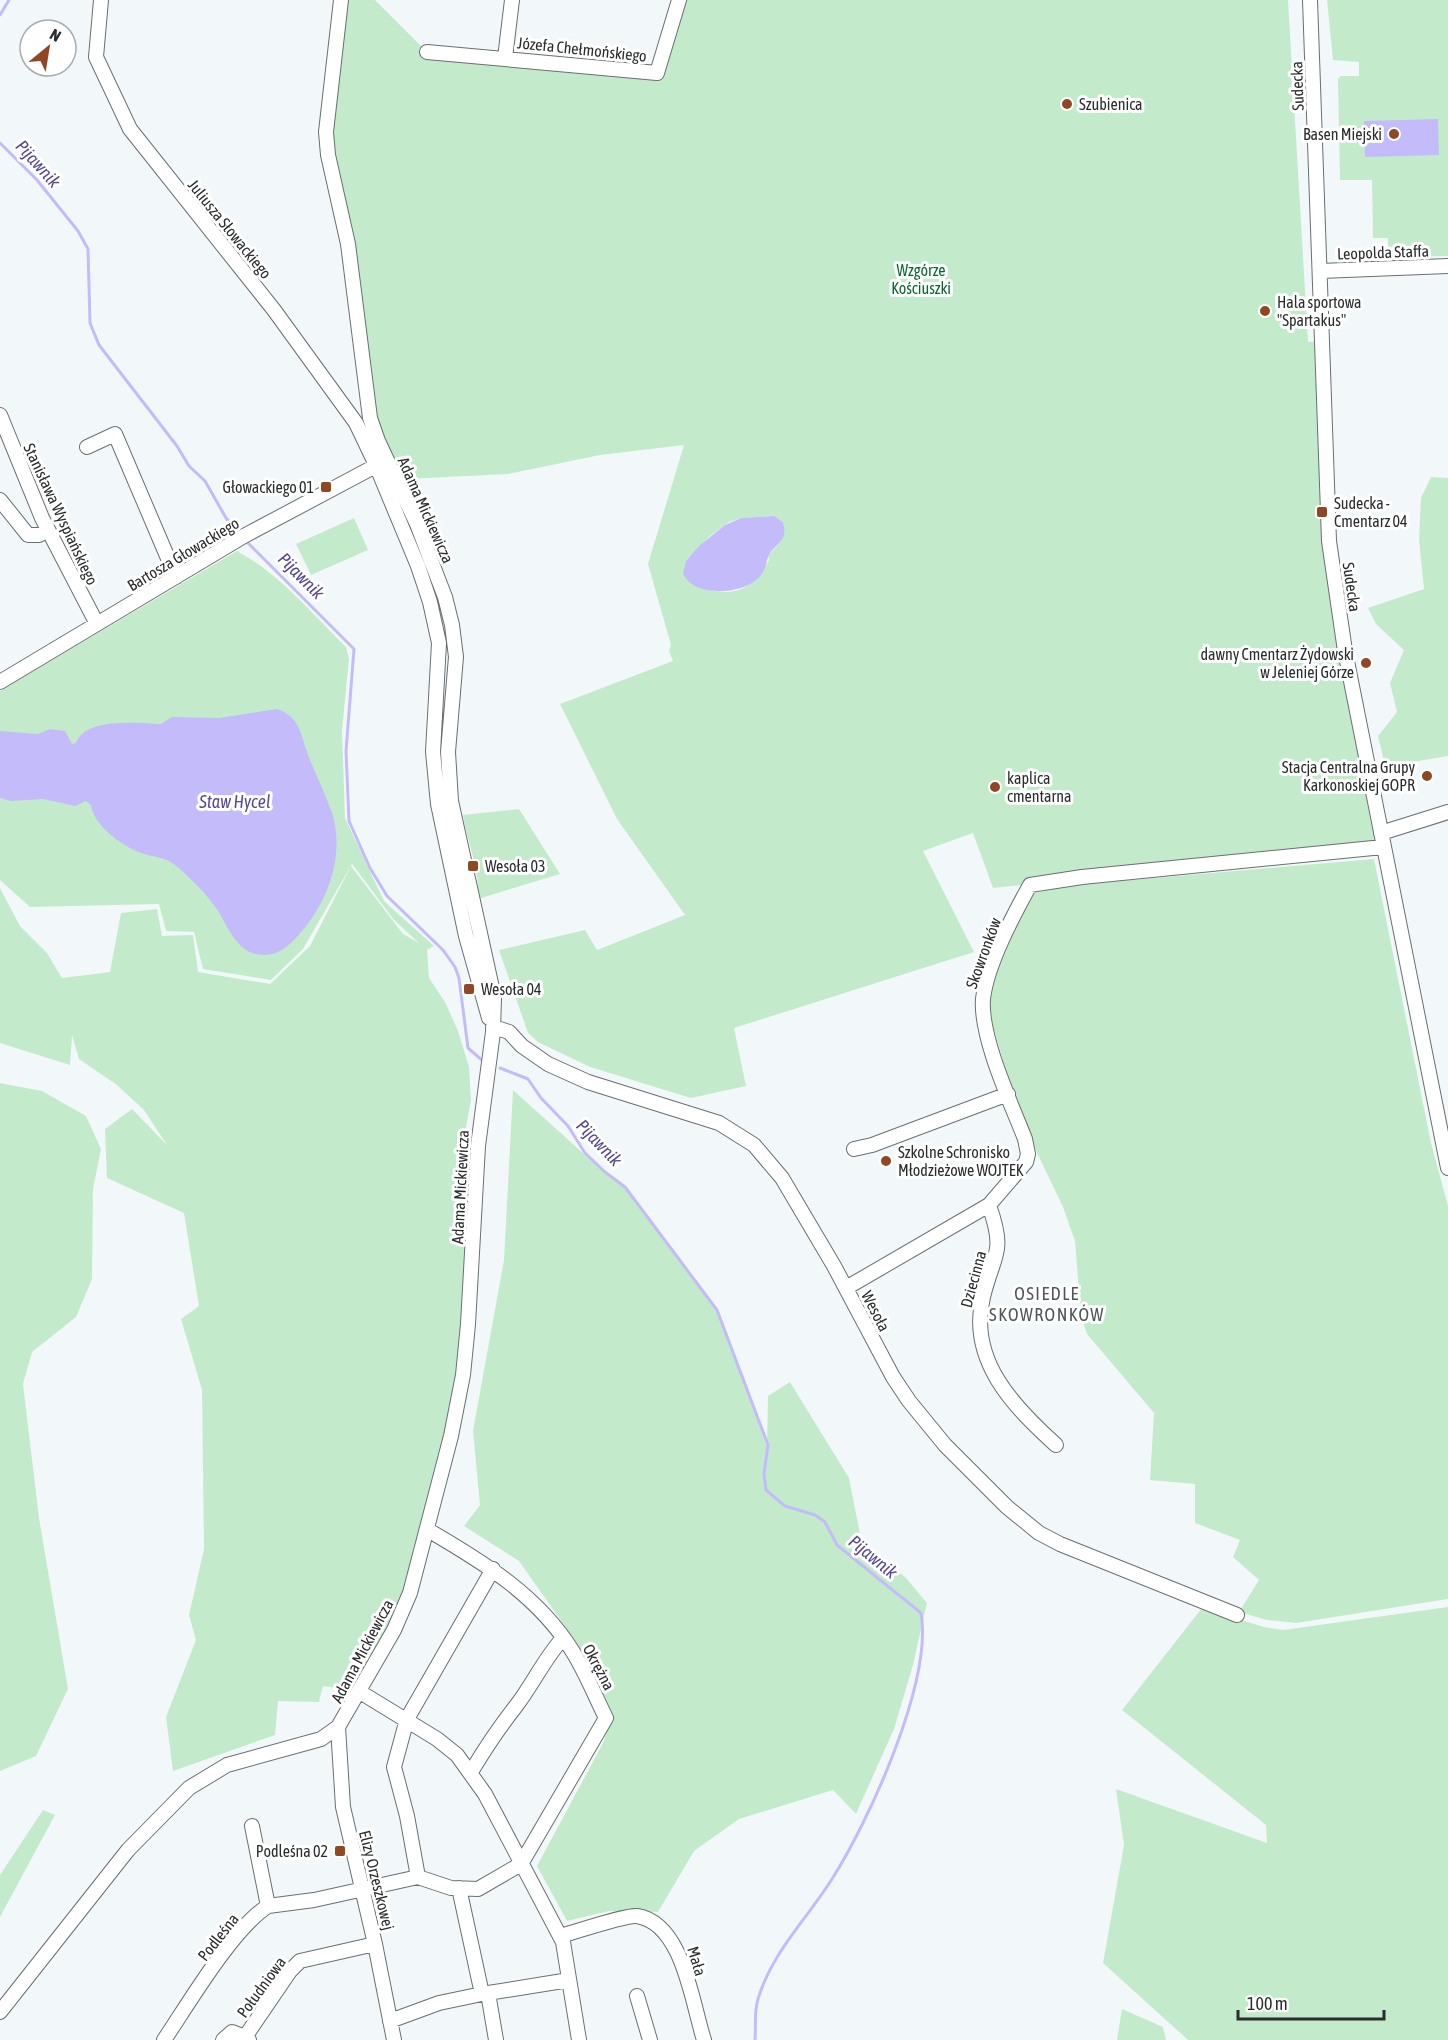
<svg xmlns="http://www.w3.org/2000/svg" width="1448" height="2040" font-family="'Asap Condensed',sans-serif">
	<rect width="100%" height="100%" fill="#f2f8fa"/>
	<path fill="#c3ebcb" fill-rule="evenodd" d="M 342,0 L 375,0 L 427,52 L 657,73 L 686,0 L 1288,0 L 1308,342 L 1322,341 L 1328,515 L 1383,847 L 993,888 L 973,833 L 923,851 L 974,952 L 734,1028 L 746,1086 L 691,1098 L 590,1067 L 538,1042 L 528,1033 L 499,950 L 585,930 L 597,950 L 685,915 L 617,819 L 560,704 L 673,661 L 669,651 L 671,645 L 648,564 L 684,445 L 600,455 L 508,474 L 405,479 L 393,473 L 377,423 L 328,155 ZM 774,516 L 783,522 C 787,539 778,544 768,556 L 769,560 C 758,580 742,596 716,591 C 709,590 704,587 697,586 L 686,561 L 710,536 L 729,522 L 741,518 Z
		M 1327,0 L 1448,0 L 1448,256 L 1388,257 L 1388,238 L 1373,238 L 1372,180 L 1340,180 L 1338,79 L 1341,76 L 1359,76 L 1359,62 L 1333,60 Z
		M 1431,477 L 1448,478 L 1448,756 L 1407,763 L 1384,761 L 1378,736 L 1397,712 L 1390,683 L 1404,650 L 1376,624 L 1368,608 L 1424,589 L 1419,540 L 1421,498 Z
		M 354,518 L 368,550 L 311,575 L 296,544 Z
		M 237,551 C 281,575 310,612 346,647 L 349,659 L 342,731 L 345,818 L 384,901 L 434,946 L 427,950 L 429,978 L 445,1002 L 458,1031 L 469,1067 L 471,1100 L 462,1149 L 473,1246 L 463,1375 L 410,1593 L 360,1692 L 323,1686 L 319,1702 L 278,1701 L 275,1735 L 173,1771 L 166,1717 L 196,1640 L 189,1615 L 204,1549 L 202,1390 L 181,1319 L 199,1306 L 184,1213 L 107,1178 L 105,1129 L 132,1109 L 167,1145 L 144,1110 L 117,1085 L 79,1059 L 72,1035 L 70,1065 L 0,1043 L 0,888 L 20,926 L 47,953 L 62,978 L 110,972 L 121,913 L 157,909 L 162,936 L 193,935 L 198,972 L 270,984 L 310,946 L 351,866 L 403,934 L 419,943 L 394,920 L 352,864 L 303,949 L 271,980 L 203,969 L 194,932 L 166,931 L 159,904 L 30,907 L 0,880 L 0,691 Z
		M 519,809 L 560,874 L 478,899 C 480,869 468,845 463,815 Z
		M 1374,859 L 1431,1143 L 1448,1206 L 1448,1599 L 1296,1623 L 1267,1620 L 1239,1612 L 1259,1580 L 1233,1557 L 1240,1540 L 1195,1523 L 1195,1484 L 1150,1480 L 1154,1413 L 1087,1334 L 1081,1316 L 1075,1241 L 1063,1207 L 1030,1138 L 1012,1091 L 993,1026 L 989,998 L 998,967 L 1025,905 L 1035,893 L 1075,885 Z
		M 0,1083 L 42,1091 L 86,1116 L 101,1149 L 93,1189 L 92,1279 L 76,1317 L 32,1352 L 23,1384 L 39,1518 L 68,1689 L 36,1756 L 0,1771 Z
		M 513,1090 L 604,1172 L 625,1187 L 717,1310 L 767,1447 L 768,1396 L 790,1382 L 849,1478 L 861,1539 L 906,1578 L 927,1603 L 913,1665 L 894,1729 L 856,1814 L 833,1790 L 739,1819 L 694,1851 L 658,1912 L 609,1911 L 567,1921 L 537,1866 L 603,1743 L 612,1714 L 576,1642 L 519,1561 L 464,1526 L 480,1505 L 473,1431 L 504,1260 Z
		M 1448,1607 L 1448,2040 L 1188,2040 L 1103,1963 L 1124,1845 L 1116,1789 L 1267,1843 L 1266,1825 L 1122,1710 L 1202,1608 L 1264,1627 L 1283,1630 Z
		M 43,1810 L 55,1815 L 0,1917 L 0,1875 Z
		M 1122,2009 L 1163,2027 L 1166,2040 L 1117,2040 Z"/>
	<path fill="#c4bbfb" d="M 1438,119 L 1439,155 L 1365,157 L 1364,121 Z
		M 774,516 L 783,522 C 788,540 779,541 770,553 C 765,560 769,569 756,580 C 739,595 692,597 683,573 L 686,561 L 699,546 L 725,525 L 741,518 Z
		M 277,709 C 300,716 301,736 308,755 C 316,775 325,793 332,813 C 346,857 326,907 296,938 C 284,951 270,959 252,953 C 231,944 226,920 213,904 C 202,889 189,877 175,865 C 165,857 153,857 141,853 C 122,846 93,825 91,805 L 86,801 L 75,806 L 43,799 L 11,801 L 0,798 L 0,731 L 38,734 L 50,729 L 65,731 L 72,744 L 76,743 C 85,717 138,723 161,724 L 172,717 L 219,718 Z"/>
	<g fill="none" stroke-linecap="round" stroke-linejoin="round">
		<path stroke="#c4bbfb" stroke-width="3" d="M 0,15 L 9,0
			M 0,143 L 37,180 L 78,231 L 88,249 L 90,323 L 99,345 L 177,446 L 189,466 L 205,481 L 226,518 L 240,535
			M 245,540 L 354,649 L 346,751 L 349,821 L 370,868 L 387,896 L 443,950 L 455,967 L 459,978 L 468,1048 L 483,1061
			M 500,1068 L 528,1079 L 541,1098 L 568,1126 L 585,1153 L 605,1172 L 625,1187 L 717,1310 L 768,1445 L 764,1474 L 766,1490 L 785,1506 L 815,1515 L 825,1522 L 837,1545 L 921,1613 C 933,1681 869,1821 832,1879 C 807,1919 772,1952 758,1999 C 754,2011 756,2027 755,2040"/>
		<g stroke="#6a6f71" stroke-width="16">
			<path id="minor" d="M 101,0 L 96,57 L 130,129 L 274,310 L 356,423 L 376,465 L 418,566 L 430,602 L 439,643 L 433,752 L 438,804 L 466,936 L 489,1018
				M 1310,0 L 1329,541 L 1345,651 L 1448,1168
				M 427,52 L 657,73 L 679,0
				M 505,58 L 512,0
				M 1320,271 L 1448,266
				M 0,415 L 42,518 L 97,624
				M 87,447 L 115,434 L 176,577
				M 0,500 L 28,535 L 39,535 L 48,530
				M 0,682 L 244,536 L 383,462
				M 1381,833 L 1448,812
				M 493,1032 L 500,1029 L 509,1032 L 522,1046 L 548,1064 L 588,1082 L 719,1123 L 754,1145 L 782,1178 L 834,1266 L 893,1377 L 909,1401 L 945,1445 L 1007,1507 L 1039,1533 L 1060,1544 L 1237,1615
				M 854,1149 L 872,1145 L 1008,1094
				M 989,1205 C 1006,1254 994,1252 983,1297 C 968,1360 1013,1406 1056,1445
				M 846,1288 L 989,1205 L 1026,1162 L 1028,1154 L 1025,1139 C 1011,1103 980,1037 983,999 C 987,964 1013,916 1030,885 L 1082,877 L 1383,847
				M 360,1692 L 437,1739 L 457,1755 L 485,1794 L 563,1942 L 579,2040
				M 338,1727 L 343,1807 L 375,1944 L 394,2040
				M 471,1772 C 486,1747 498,1729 516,1706 C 533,1684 544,1659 563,1638
				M 252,1826 L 268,1906
				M 418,1877 L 451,1888 L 478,1889 L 521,1864 L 606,1718 C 595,1696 586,1673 573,1652 C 539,1596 483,1562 428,1530
				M 459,1888 L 482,1994 L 569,1980
				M 560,1936 C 576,1932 624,1915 637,1916 C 683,1923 692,2003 704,2040
				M 488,1993 L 496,2040
				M 637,1996 L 650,2040
				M 0,2012 L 128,1850 L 189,1788 L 227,1765 L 321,1739 L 338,1727 L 394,1630 L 410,1593 L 451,1436 L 463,1375 L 468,1324 L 478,1146 L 493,1032 L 494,997 L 451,801 L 448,752 L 456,657 L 452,625 L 445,597 L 417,524 L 378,441 L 370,418 L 348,244 L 328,155 L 326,132 L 341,0
				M 390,2021 L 439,2003 L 482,1994
				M 164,2040 C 189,2003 233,1928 268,1906 L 314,1900 L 418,1877 L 407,1816 L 394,1767 L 407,1719 L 493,1569
				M 223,2040 L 232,2032 L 245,2037
				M 249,2040 L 245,2037 L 290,1971 L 300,1961 L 375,1944"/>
		</g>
		<use href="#minor" stroke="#fff" stroke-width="14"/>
	</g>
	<g fill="#8f4823" stroke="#fff" stroke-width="2">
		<circle cx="1067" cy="104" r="6"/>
		<circle cx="1394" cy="134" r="6"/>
		<circle cx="1265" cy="311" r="6"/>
		<rect x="320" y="481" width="12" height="12" rx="3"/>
		<rect x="1316" y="506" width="12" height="12" rx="3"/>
		<circle cx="1366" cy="663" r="6"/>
		<circle cx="1427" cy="776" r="6"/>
		<circle cx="995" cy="787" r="6"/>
		<rect x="467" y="860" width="12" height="12" rx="3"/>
		<rect x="463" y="983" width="12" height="12" rx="3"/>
		<circle cx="886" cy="1161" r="6"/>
		<rect x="334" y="1845" width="12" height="12" rx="3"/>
	</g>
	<g text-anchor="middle" stroke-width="6" stroke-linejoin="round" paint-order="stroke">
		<g font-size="16" fill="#2a2c2d" stroke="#fff">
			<text transform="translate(582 49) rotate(6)" y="6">Józefa Chełmońskiego</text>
			<text transform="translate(1297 86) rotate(-92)" y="6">Sudecka</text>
			<text transform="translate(230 229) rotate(51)" y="6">Juliusza Słowackiego</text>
			<text transform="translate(1383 252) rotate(-2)" y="6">Leopolda Staffa</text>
			<text transform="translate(426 510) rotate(66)" y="6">Adama Mickiewicza</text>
			<text transform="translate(61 514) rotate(65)" y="6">Stanisława Wyspiańskiego</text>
			<text transform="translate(183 554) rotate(-31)" y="6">Bartosza Głowackiego</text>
			<text transform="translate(1352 587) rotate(82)" y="6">Sudecka</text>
			<text transform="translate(983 953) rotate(-70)" y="6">Skowronków</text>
			<text transform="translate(460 1187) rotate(-87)" y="6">Adama Mickiewicza</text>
			<text transform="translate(973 1279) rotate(-75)" y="6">Dziecinna</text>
			<text transform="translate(876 1311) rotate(63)" y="6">Wesoła</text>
			<text transform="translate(362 1651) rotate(-62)" y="6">Adama Mickiewicza</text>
			<text transform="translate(599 1667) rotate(62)" y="6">Okrężna</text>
			<text transform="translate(377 1880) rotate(76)" y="6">Elizy Orzeszkowej</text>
			<text transform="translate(218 1937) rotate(-52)" y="6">Podleśna</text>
			<text transform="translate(697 1961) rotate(73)" y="6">Mała</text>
			<text transform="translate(261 1987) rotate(-54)" y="6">Południowa</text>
		</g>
		<g font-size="16" fill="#2a2c2d" stroke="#fff" text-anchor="start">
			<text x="1079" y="110">Szubienica</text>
			<text x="1382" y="140" text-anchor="end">Basen Miejski</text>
			<text x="1277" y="308">Hala sportowa<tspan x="1277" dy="18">"Spartakus"</tspan></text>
			<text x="314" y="493" text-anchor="end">Głowackiego 01</text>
			<text x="1334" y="509">Sudecka -<tspan x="1334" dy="18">Cmentarz 04</tspan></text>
			<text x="1354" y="660" text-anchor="end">dawny Cmentarz Żydowski<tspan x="1354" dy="18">w Jeleniej Górze</tspan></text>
			<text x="1415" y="773" text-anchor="end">Stacja Centralna Grupy<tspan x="1415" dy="18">Karkonoskiej GOPR</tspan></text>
			<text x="1007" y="784">kaplica<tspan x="1007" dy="18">cmentarna</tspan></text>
			<text x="485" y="872">Wesoła 03</text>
			<text x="481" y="995">Wesoła 04</text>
			<text x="898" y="1158">Szkolne Schronisko<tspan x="898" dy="18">Młodzieżowe WOJTEK</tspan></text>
			<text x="328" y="1857" text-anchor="end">Podleśna 02</text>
		</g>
		<g font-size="16" fill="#076931" stroke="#fff">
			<text x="921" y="276">Wzgórze<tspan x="921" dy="18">Kościuszki</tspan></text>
		</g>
		<g font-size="18" font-style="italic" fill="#584894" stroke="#fff">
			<text transform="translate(38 164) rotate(48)" y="6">Pijawnik</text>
			<text transform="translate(301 576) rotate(45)" y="6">Pijawnik</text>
			<text x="235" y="808">Staw Hycel</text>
			<text transform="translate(599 1143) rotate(46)" y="6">Pijawnik</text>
			<text transform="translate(873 1557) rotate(39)" y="6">Pijawnik</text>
		</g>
		<g font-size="18" letter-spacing="1.5" fill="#505557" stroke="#fff">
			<text x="1047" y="1300">OSIEDLE<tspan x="1047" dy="21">SKOWRONKÓW</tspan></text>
		</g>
	</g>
	<g transform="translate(48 48) rotate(30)"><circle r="28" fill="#ffffff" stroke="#aaabab" stroke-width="1.5"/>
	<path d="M0-4.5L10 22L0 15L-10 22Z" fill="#8f4823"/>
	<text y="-9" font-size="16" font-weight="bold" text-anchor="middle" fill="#2a2c2d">N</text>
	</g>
	<path d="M1238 2010v9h146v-9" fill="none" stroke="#2a2c2d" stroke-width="3"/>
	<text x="1247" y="2010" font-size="18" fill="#2a2c2d" stroke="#ffffff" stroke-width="4.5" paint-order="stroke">100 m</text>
</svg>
